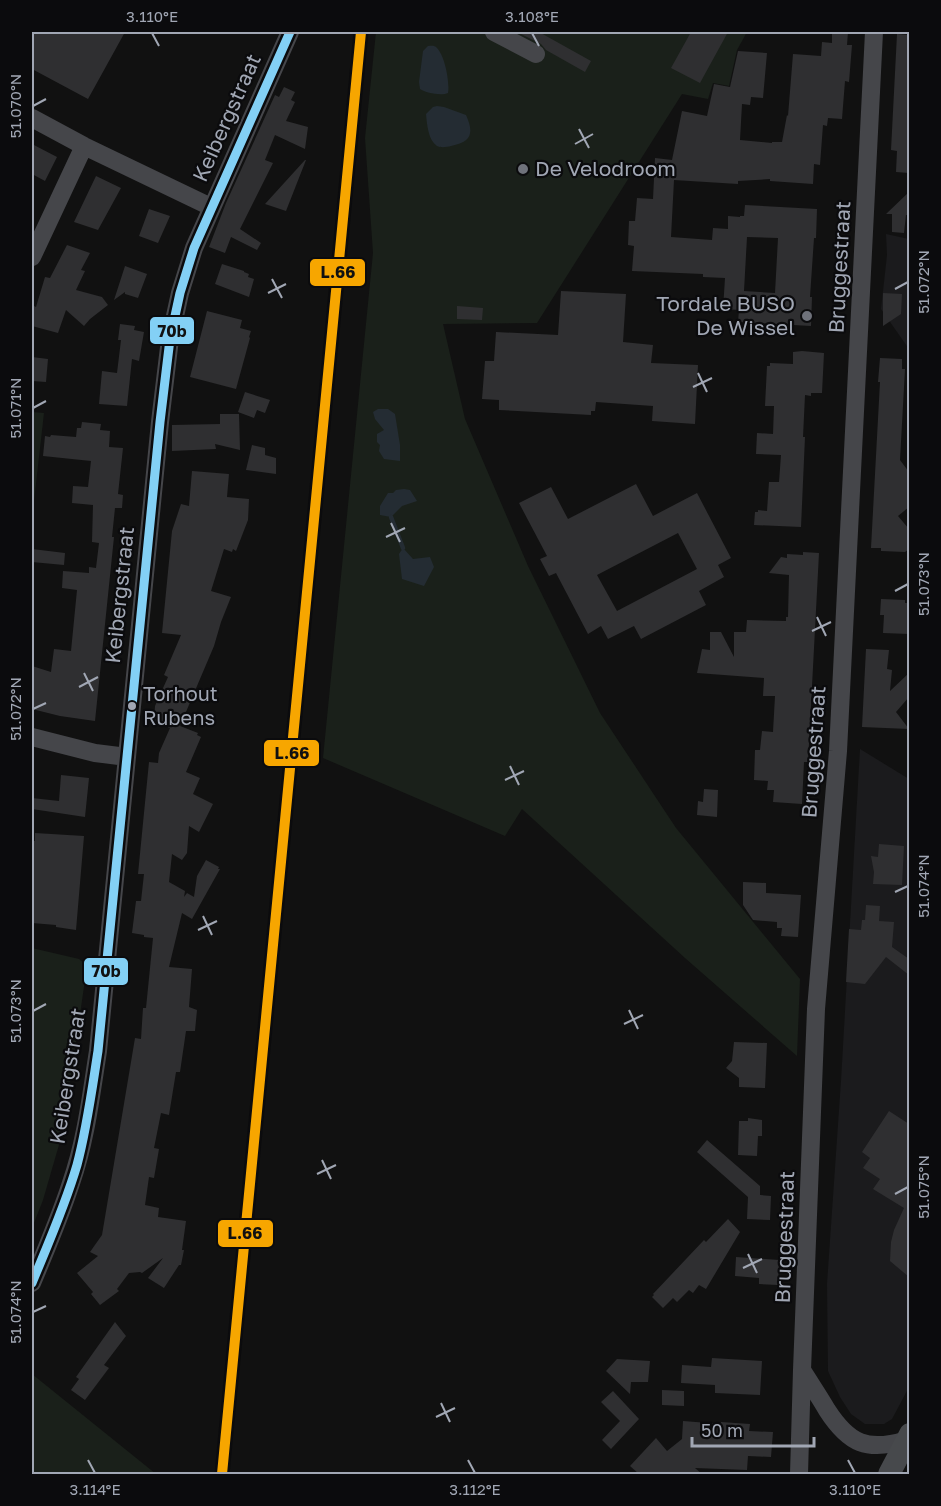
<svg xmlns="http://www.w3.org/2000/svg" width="941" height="1506" font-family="'Golos Text',sans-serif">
	<rect width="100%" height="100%" fill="#111"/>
	<path fill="#1b1b1d" d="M 886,234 L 909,239 L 909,349 L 881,309 L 887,255 Z
		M 860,749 L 909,779 L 909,1387 L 892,1419 L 884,1424 L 865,1424 L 851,1414 L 840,1397 L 828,1371 L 827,1284 L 841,1081 Z"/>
	<path fill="#1a201a" d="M 376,32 L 747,32 L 737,50 L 729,86 L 713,83 L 708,99 L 682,94 L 537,323 L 443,324 L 465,419 L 528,566 L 600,713 L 676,828 L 800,979 L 797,1056 L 685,958 L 522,809 L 505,836 L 323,758 L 373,253 L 365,138 Z
		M 32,412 L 44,413 L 34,501 L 32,500 Z
		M 32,948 L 79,959 L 86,965 L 86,973 L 63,1131 L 43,1200 L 32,1228 Z
		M 32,1374 L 156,1474 L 32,1474 Z"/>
	<path fill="#242c33" d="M 428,46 C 432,46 434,45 437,48 C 445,56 450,83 448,93 C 441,96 426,93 420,89 L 419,82 L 423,51 Z
		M 437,106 L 444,107 L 466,115 C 474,133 472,142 451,146 C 447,147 441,148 437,146 C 428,140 427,124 426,114 L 433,107 Z
		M 378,409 L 388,409 L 395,414 L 400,445 L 400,461 L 384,459 L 379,451 L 380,445 L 377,442 L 377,434 L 384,430 L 375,419 L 373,412 Z
		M 404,489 L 410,490 L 417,501 L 402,506 L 391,517 L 380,515 L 380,506 L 388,493 L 393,493 L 396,490 Z
		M 403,548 L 413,559 L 430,557 L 434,567 L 424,586 L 402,579 L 399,554 Z"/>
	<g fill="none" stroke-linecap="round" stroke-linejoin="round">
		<path stroke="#242c33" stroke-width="4.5" d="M 391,517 L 403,548"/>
	</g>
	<path fill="#2f2f31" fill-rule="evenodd" d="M 32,32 L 125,32 L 88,99 L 32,69 Z
		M 517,32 L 539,32 L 591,61 L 585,72 L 546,50 L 541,44 Z
		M 691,32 L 728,32 L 700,83 L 671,68 Z
		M 832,32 L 848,32 L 847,45 L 852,45 L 849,82 L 845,81 L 842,119 L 828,118 L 827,126 L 823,125 L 820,165 L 814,164 L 813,184 L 770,181 L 770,179 L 738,181 L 738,184 L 674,180 L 671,237 L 712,240 L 713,228 L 728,229 L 728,216 L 740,217 L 740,216 L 744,216 L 745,205 L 817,209 L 816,238 L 814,238 L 810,297 L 812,297 L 811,326 L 738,322 L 739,310 L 723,309 L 725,278 L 703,277 L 703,274 L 632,271 L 634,246 L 628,245 L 629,221 L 635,221 L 637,198 L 653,199 L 655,158 L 672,160 L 682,111 L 707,116 L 714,84 L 730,87 L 738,51 L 767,53 L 763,98 L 751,97 L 750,105 L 742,104 L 740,140 L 772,143 L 772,142 L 782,142 L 787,115 L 788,116 L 793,54 L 821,56 L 822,42 L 832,43 ZM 747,237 L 778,238 L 775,293 L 744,291 Z
		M 897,34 L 909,35 L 909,173 L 896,172 L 897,151 L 891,150 Z
		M 284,87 L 295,92 L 291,100 L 295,102 L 286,121 L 308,127 L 305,149 L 275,135 L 265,160 L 273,163 L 240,229 L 261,243 L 257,250 L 231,237 L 225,253 L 209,247 L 226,203 L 275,95 L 279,97 Z
		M 32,144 L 57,157 L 45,181 L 32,174 Z
		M 305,160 L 306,160 L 286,211 L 265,204 Z
		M 96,176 L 121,188 L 98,230 L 74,222 Z
		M 909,192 L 909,215 L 906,215 L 904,233 L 892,232 L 892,214 L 886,214 Z
		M 149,209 L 170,216 L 158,243 L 139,236 Z
		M 67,245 L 90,253 L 81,270 L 85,271 L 76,290 L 102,297 L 108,305 L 90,319 L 84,326 L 66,310 L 58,333 L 32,326 L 32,305 L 36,307 L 45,277 L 50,278 Z
		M 222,264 L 244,271 L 244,272 L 249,274 L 248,277 L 254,279 L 249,297 L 215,284 Z
		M 125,266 L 147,274 L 138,298 L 125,294 L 125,292 L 114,300 Z
		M 561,291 L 626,294 L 623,342 L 653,345 L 651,363 L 698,365 L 695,424 L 652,421 L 653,406 L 596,402 L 595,411 L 591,411 L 591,415 L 499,410 L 499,400 L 482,399 L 485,361 L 494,361 L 496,332 L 558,335 Z
		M 883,293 L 902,294 L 901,314 L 883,326 Z
		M 457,306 L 483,308 L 482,320 L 457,319 Z
		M 207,311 L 242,320 L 240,328 L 251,331 L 249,337 L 250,338 L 236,389 L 190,377 Z
		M 120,324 L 135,326 L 134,330 L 144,332 L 139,361 L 132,359 L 127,406 L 99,404 L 102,371 L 117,373 L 121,340 L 118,340 Z
		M 802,351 L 824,353 L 822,393 L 811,393 L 811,396 L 805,395 L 803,437 L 805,437 L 801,527 L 754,525 L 755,512 L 758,512 L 758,510 L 767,511 L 769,482 L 779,482 L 781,455 L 756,454 L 757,433 L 773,434 L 774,406 L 765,406 L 767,366 L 770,366 L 770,363 L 793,364 L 793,352 Z
		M 32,357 L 48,359 L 46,382 L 32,381 Z
		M 880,358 L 902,359 L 902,369 L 905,369 L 900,460 L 909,472 L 909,507 L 898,516 L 909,529 L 909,549 L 905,552 L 881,551 L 881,548 L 871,548 L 880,382 L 878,382 Z
		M 245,392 L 270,400 L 265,413 L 257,410 L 254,418 L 238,412 Z
		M 220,414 L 239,414 L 240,450 L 215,444 L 216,449 L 172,451 L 172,425 L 220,424 Z
		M 82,422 L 101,424 L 100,430 L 110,431 L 109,447 L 123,448 L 118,494 L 123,495 L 122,508 L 115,508 L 112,537 L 114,537 L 95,721 L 60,716 L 32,709 L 32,666 L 51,672 L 54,649 L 71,651 L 77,590 L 62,588 L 63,571 L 89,573 L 89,567 L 96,568 L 99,543 L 92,542 L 93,505 L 72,503 L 73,486 L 88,487 L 91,461 L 43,456 L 45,436 L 50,437 L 51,435 L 76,437 L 77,428 L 81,428 Z
		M 252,445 L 265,448 L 265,455 L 276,458 L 276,474 L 246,470 Z
		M 192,471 L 229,474 L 227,497 L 249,499 L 248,520 L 236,551 L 233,549 L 232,552 L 224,549 L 211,591 L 231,597 L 221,622 L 214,646 L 180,726 L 198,733 L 197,735 L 201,737 L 186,772 L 200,778 L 193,794 L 213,804 L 199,832 L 189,826 L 187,853 L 182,860 L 172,854 L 169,882 L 185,891 L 184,897 L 187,893 L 194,897 L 197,876 L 206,860 L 219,867 L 218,869 L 220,869 L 192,919 L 182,913 L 169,967 L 192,969 L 189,1007 L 197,1010 L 195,1031 L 186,1031 L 180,1072 L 176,1072 L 169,1115 L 161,1113 L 154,1148 L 159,1149 L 154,1178 L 149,1177 L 145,1205 L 159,1208 L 158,1217 L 186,1221 L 182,1250 L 184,1250 L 181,1265 L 179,1265 L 164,1288 L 148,1278 L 163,1258 L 142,1273 L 140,1272 L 129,1273 L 117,1289 L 119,1291 L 100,1305 L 91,1294 L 93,1292 L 77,1273 L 98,1256 L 90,1252 L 102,1235 L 135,1038 L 141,1039 L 143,1008 L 146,1008 L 153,938 L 144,937 L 144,935 L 132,933 L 136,901 L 141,901 L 144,874 L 138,874 L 149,762 L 158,763 L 159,753 L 170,728 L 154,721 L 155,706 L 168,677 L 164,675 L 181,635 L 162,633 L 172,531 L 181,504 L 189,506 Z
		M 636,484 L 653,516 L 697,493 L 731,558 L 718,565 L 724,577 L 699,591 L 706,605 L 641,639 L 634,626 L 608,639 L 601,626 L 588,634 L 556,573 L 549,576 L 540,559 L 547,556 L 519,503 L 551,487 L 568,519 ZM 678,533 L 697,569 L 617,611 L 597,575 Z
		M 32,549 L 65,553 L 64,565 L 32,562 Z
		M 803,552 L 819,553 L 808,762 L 804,762 L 802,804 L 773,802 L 774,790 L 767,790 L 768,781 L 754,780 L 755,750 L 760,750 L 762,731 L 773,732 L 775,696 L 763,696 L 764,678 L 697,673 L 702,649 L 710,650 L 710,632 L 721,632 L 734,657 L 734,632 L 746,632 L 747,620 L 786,621 L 786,617 L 788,617 L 789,575 L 769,573 L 781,557 L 787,558 L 787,554 L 803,555 Z
		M 881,599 L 905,600 L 905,603 L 909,603 L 909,634 L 883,633 L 884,615 L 880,615 Z
		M 866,649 L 889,650 L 887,669 L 892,670 L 890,691 L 909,673 L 909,697 L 896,712 L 909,729 L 862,727 Z
		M 61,775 L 89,778 L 85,817 L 32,809 L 32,798 L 59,801 Z
		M 704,789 L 718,790 L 717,817 L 697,815 L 698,801 L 703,802 Z
		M 35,833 L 84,836 L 76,930 L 56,927 L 56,925 L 32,923 L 32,841 L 35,841 Z
		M 879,844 L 904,846 L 902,885 L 873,884 L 874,872 L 871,856 L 878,857 Z
		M 743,882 L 766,883 L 766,893 L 801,895 L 798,937 L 781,936 L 782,928 L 777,928 L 777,922 L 753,920 L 743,905 Z
		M 866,905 L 880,906 L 879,921 L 894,922 L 892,947 L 909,959 L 909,975 L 886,957 L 865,984 L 846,982 L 849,929 L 861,930 L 862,920 L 865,920 Z
		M 734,1042 L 767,1043 L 765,1088 L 739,1087 L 739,1078 L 726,1068 L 732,1061 Z
		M 889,1111 L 909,1124 L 909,1277 L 890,1261 L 891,1242 L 894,1230 L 904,1208 L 873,1189 L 880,1179 L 863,1168 L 870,1158 L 862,1152 Z
		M 748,1118 L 762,1120 L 762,1136 L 758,1136 L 757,1156 L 738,1155 L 739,1121 L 748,1121 Z
		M 707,1140 L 760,1186 L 760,1195 L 771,1196 L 770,1220 L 747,1219 L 748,1197 L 697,1152 Z
		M 728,1219 L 740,1232 L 706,1289 L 699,1285 L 693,1293 L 689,1290 L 677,1302 L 673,1298 L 663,1308 L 652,1297 L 654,1295 L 653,1294 L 704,1240 L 706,1242 Z
		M 736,1257 L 779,1260 L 778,1285 L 759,1284 L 759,1278 L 735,1276 Z
		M 115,1322 L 126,1336 L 104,1365 L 109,1368 L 85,1400 L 71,1390 L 79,1379 L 76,1377 Z
		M 712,1358 L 762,1361 L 760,1395 L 715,1393 L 715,1385 L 681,1383 L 682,1365 L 711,1367 Z
		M 617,1359 L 650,1361 L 648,1382 L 631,1382 L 630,1394 L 606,1371 Z
		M 662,1390 L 684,1391 L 684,1406 L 662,1405 Z
		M 613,1391 L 639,1419 L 611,1449 L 602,1440 L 620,1421 L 601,1402 Z
		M 683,1421 L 721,1424 L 721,1422 L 750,1424 L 749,1431 L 773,1432 L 771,1457 L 748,1456 L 747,1470 L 695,1468 L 702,1474 L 639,1474 L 630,1466 L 656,1438 L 667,1451 L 682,1439 Z"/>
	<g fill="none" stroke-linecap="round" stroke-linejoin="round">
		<path stroke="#45464a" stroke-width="18" d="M 494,32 L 536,54
			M 32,118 L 84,146 L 211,207
			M 32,257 L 84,146
			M 32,737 L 95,753 L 127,757
			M 32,1283 C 46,1250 60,1217 71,1183 C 86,1140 91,1095 98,1051 L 160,422 L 170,339 L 180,293 L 194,248 L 290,32
			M 802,1370 C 810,1383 819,1396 827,1410 C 849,1444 867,1452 907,1440
			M 799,1474 L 802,1370 L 816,1009 L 838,751 L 874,32"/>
		<path stroke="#47494c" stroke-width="22" d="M 889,1474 L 910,1434"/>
		<g stroke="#0b0b0d" stroke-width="14">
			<path id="bus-1" d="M 32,1283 C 48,1244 65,1206 77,1165 C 87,1128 92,1089 98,1051 L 160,422 L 170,339 L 180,293 L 194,248 L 290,32"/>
		</g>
		<use href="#bus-1" stroke="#83d0f5" stroke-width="9"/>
		<g stroke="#0b0b0d" stroke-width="15">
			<path id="rail-1" d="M 222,1474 L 361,32"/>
		</g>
		<use href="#rail-1" stroke="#f7a600" stroke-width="10"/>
	</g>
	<path fill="none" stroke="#a1a7b4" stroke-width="2" d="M 152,33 L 159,46M 532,33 L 539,46M 33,106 L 46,99M 579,129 L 589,148M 575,144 L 593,134M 272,279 L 282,298M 895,289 L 908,282M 268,293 L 286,284M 698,373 L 707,392M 693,387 L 712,378M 33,408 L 46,401M 391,523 L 400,542M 386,537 L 405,528M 895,591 L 908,584M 817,617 L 826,636M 812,631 L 831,622M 84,673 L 93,691M 79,687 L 98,677M 33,709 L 46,703M 510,766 L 519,785M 505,780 L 524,771M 895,892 L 908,886M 203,916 L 212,935M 198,930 L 217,921M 629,1010 L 638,1029M 33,1011 L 46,1004M 624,1024 L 643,1015M 322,1160 L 331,1179M 317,1174 L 336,1165M 895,1194 L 908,1187M 748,1254 L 757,1273M 743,1268 L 762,1259M 33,1312 L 46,1306M 441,1403 L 450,1422M 436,1417 L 455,1408M 88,1460 L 95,1473M 468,1460 L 475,1473M 848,1460 L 855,1473"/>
	<g fill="#6f727b" stroke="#0b0b0d" stroke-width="2">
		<circle cx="523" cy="169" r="6"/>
		<circle cx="807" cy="316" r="6"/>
	</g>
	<circle fill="#a1a7b4" stroke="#0b0b0d" stroke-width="2" cx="132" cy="706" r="5"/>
	<g text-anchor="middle" stroke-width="4.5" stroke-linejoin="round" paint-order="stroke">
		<g font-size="20" fill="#a1a7b4" stroke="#0b0b0d" text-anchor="start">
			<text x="143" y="701">Torhout<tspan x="143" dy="24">Rubens</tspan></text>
		</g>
		<g font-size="21" fill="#a1a7b4" stroke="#0b0b0d">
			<text transform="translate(227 118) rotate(-66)" y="7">Keibergstraat</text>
			<text transform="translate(840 267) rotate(-87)" y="7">Bruggestraat</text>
			<text transform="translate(120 595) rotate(-84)" y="7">Keibergstraat</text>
			<text transform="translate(814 752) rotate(-86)" y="7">Bruggestraat</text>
			<text transform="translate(68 1076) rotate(-81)" y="7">Keibergstraat</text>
			<text transform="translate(785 1237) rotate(-88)" y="7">Bruggestraat</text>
		</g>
		<g font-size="21" fill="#a1a7b4" stroke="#0b0b0d" text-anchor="start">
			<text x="535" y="176">De Velodroom</text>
			<text x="795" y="311" text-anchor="end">Tordale BUSO<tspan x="795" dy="24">De Wissel</tspan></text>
		</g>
	</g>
	<g stroke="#0b0b0d" stroke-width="2">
		<rect x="309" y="258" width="57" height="29" rx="6" fill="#f7a600"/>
		<rect x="149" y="316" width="46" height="29" rx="6" fill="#83d0f5"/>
		<rect x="263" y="739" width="57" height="28" rx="6" fill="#f7a600"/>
		<rect x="83" y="957" width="46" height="29" rx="6" fill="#83d0f5"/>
		<rect x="217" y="1219" width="57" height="29" rx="6" fill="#f7a600"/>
	</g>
	<g font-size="16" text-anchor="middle" font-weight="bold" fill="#111">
		<text x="338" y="278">L.66</text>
		<text x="172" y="337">70b</text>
		<text x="292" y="759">L.66</text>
		<text x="106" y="977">70b</text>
		<text x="245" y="1239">L.66</text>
	</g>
	<rect width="941" height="1506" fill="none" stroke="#0b0b0d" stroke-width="66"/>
	<path d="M692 1437v9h122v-9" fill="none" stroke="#a1a7b4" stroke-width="3"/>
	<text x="701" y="1437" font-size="18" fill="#a1a7b4" stroke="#0b0b0d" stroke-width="4.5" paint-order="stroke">50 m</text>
	<rect x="33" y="33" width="875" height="1440" fill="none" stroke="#a1a7b4" stroke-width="2"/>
	<g font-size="15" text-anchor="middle" fill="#a1a7b4">
		<text x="152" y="22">3.110°E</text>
		<text x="532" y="22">3.108°E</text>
		<text transform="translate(16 106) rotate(-90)" y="5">51.070°N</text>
		<text transform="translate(924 282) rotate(-90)" y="5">51.072°N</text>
		<text transform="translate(16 408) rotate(-90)" y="5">51.071°N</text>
		<text transform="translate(924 584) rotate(-90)" y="5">51.073°N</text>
		<text transform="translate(16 709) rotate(-90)" y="5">51.072°N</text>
		<text transform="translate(924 886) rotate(-90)" y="5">51.074°N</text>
		<text transform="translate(16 1011) rotate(-90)" y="5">51.073°N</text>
		<text transform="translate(924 1187) rotate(-90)" y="5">51.075°N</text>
		<text transform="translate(16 1312) rotate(-90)" y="5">51.074°N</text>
		<text x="95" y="1495">3.114°E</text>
		<text x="475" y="1495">3.112°E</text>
		<text x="855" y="1495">3.110°E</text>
	</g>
</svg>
